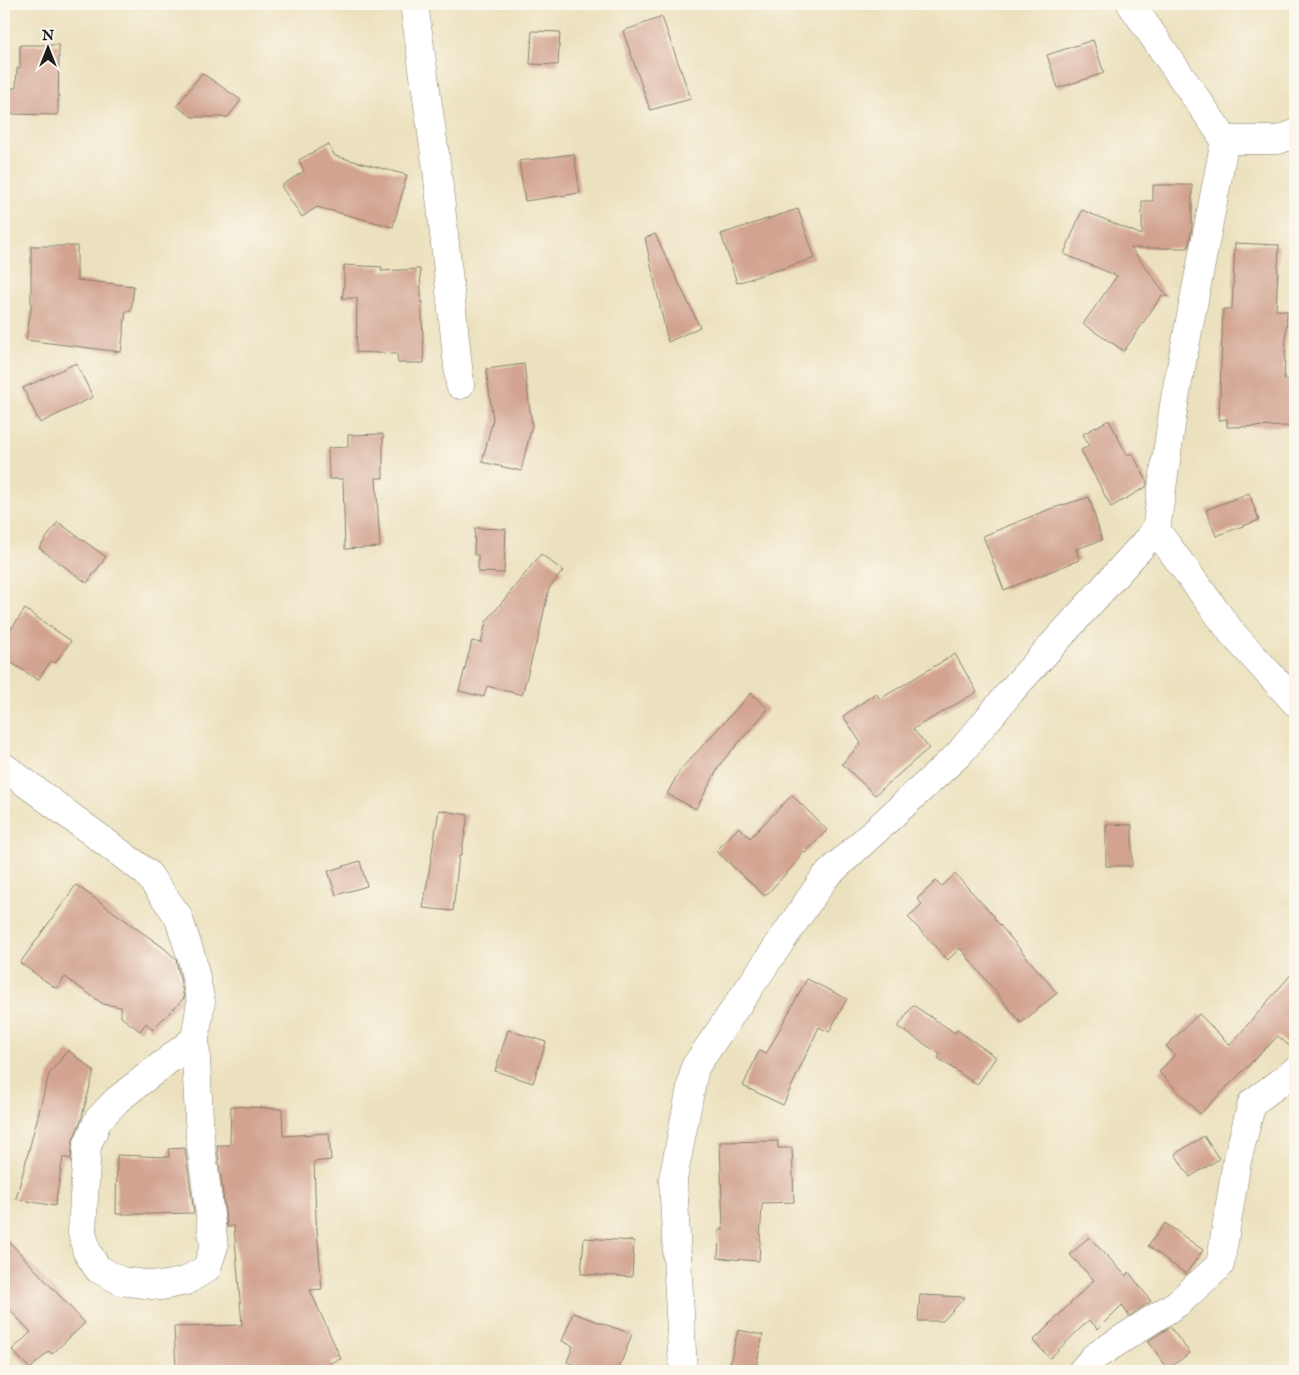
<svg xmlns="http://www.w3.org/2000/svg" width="1299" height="1375" font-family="'IM FELL English',serif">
	<rect width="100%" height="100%" fill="#fbf7ec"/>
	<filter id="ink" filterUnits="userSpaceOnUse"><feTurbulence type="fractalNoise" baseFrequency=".02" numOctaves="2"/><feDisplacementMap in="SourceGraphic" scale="10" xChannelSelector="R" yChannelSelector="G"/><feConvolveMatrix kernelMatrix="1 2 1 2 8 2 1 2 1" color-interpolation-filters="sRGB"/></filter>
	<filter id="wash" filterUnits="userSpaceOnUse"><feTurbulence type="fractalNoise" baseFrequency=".0096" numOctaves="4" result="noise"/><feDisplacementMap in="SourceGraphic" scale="20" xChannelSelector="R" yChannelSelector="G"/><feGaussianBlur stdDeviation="1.12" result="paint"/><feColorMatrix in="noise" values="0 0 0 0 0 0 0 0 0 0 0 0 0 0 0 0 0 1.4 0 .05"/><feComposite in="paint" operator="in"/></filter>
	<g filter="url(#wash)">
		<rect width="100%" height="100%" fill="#ece1be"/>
		<g id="blocks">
			<path fill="#d2a390" d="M 662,17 L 691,99 L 650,110 L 623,31 Z
				M 532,31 L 560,32 L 558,65 L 530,64 Z
				M 1093,40 L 1104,73 L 1058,88 L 1047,55 Z
				M 20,45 L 59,45 L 58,115 L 10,114 L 10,88 L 16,88 L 17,68 L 20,68 Z
				M 202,73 L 241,100 L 228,117 L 192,117 L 177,106 Z
				M 328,144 L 335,156 L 407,175 L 393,227 L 317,207 L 302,217 L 281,186 L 304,171 L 299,160 Z
				M 574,154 L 580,193 L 525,201 L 519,161 Z
				M 1153,185 L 1192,185 L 1192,227 L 1188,248 L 1131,248 L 1168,297 L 1162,295 L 1124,351 L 1083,324 L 1117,276 L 1064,254 L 1082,210 L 1142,235 L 1142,201 L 1153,201 Z
				M 798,209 L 815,258 L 737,283 L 721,234 Z
				M 655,234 L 700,327 L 668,342 L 645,238 Z
				M 1235,243 L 1279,245 L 1276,310 L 1287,311 L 1284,380 L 1295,380 L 1295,426 L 1227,427 L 1227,419 L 1219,420 L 1223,309 L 1232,309 Z
				M 31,246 L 77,246 L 77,280 L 134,286 L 131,311 L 126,311 L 121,352 L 26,340 L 31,309 Z
				M 344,265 L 382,267 L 381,271 L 420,269 L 424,363 L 398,363 L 397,354 L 356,352 L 357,298 L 342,298 L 344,285 Z
				M 76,363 L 93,397 L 40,423 L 23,388 Z
				M 524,364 L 532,425 L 521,471 L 482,462 L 493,419 L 486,369 Z
				M 1109,420 L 1127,455 L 1132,453 L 1147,481 L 1146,487 L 1111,507 L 1081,450 L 1089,446 L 1083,434 Z
				M 383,434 L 383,478 L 376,478 L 380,547 L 345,549 L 343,479 L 329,479 L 328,448 L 348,447 L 348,435 Z
				M 1249,493 L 1259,520 L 1216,536 L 1206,510 Z
				M 1089,497 L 1102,540 L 1076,549 L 1079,560 L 1004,590 L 983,536 L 1050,509 Z
				M 58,522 L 106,557 L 87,583 L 39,548 Z
				M 475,528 L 506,529 L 504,573 L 478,572 L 478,555 L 474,555 Z
				M 541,554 L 563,571 L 549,588 L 537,644 L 536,643 L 522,695 L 487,686 L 484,697 L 459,691 L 472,641 L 481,643 L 486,622 Z
				M 25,609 L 71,641 L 55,663 L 51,661 L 38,680 L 4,658 L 4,639 Z
				M 955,654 L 977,692 L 913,729 L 929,748 L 875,795 L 842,764 L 861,743 L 843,716 L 876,693 L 880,699 Z
				M 751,693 L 768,709 L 721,763 L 696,809 L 667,794 L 680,770 Z
				M 792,795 L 827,830 L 805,853 L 802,851 L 797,862 L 765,896 L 716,851 L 739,827 L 750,838 Z
				M 439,810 L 468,815 L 461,856 L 459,856 L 453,911 L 423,908 Z
				M 1106,824 L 1132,825 L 1132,866 L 1106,866 Z
				M 360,861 L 367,886 L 336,895 L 328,871 Z
				M 955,874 L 995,917 L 994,918 L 1057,993 L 1021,1023 L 960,948 L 948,960 L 908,917 L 922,904 L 917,899 L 936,881 L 941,887 Z
				M 76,885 L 164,948 L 176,959 L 184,998 L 152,1030 L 146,1023 L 140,1031 L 121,1017 L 121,1007 L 103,1004 L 65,977 L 57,989 L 20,963 Z
				M 1295,970 L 1295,1051 L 1278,1036 L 1200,1114 L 1159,1072 L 1175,1055 L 1166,1046 L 1199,1014 L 1230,1045 Z
				M 807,979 L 847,999 L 829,1032 L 819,1027 L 783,1105 L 743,1086 L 759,1051 L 766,1054 Z
				M 913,1005 L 955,1033 L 957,1030 L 996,1057 L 977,1085 L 938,1058 L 940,1054 L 898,1027 Z
				M 508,1030 L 546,1042 L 533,1083 L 495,1071 Z
				M 68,1050 L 94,1071 L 81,1120 L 73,1140 L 71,1159 L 63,1157 L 55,1206 L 16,1199 L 49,1074 Z
				M 231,1106 L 282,1109 L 283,1136 L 329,1133 L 331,1160 L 314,1162 L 316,1218 L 322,1289 L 310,1290 L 341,1359 L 330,1363 L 334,1371 L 176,1371 L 174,1327 L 242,1325 L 234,1226 L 227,1227 L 217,1145 L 230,1145 Z
				M 1204,1136 L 1219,1159 L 1190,1177 L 1175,1154 Z
				M 778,1141 L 778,1148 L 792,1148 L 794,1202 L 762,1203 L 759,1261 L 718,1258 L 719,1230 L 723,1230 L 720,1142 Z
				M 185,1148 L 194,1213 L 153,1214 L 116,1214 L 117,1155 L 169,1157 L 168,1149 Z
				M 1165,1223 L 1203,1250 L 1186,1274 L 1148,1246 Z
				M 4,1236 L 85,1323 L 52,1354 L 49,1351 L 30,1369 L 12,1350 L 31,1332 L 4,1304 Z
				M 1089,1237 L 1126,1276 L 1129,1272 L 1151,1301 L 1129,1316 L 1122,1305 L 1098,1329 L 1089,1320 L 1050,1358 L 1033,1341 L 1094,1280 L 1070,1255 Z
				M 584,1238 L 634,1241 L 632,1277 L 581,1274 Z
				M 920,1295 L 965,1297 L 943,1321 L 918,1321 Z
				M 573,1313 L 632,1334 L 618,1371 L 593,1371 L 567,1362 L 573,1346 L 562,1341 Z
				M 1170,1327 L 1190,1353 L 1168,1369 L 1148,1341 Z
				M 738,1330 L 763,1335 L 755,1371 L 728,1371 Z"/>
		</g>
	</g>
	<g filter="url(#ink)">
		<use href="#blocks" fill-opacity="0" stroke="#847e6d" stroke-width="1"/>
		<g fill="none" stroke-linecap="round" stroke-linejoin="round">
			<g stroke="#847e6d" stroke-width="29">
				<path id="minor" d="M 414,4 L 437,169 L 460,385
					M 1131,4 L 1225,140 L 1175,398 L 1156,530 L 1232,633 L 1295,702
					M 1225,140 L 1278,140 L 1295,134
					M 4,767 L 147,873 L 178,916 L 192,959 L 201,1002 L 195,1039 L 200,1138 L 214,1246 L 207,1268 L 186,1281 L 161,1286 L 121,1281 L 98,1269 L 87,1252 L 82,1232 L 87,1146 L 98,1120 L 117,1100 L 195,1039
					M 683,1371 L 673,1179 L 695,1067 L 825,877 L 959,754 L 1011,691 L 1156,530
					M 1082,1371 L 1094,1357 L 1178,1303 L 1220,1265 L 1237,1161 L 1252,1103 L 1295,1071"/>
			</g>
			<use href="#minor" stroke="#fff" stroke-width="28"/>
		</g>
	</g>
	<rect width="1299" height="1375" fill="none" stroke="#fbf7ec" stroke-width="20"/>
	<g transform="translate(48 48)" stroke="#fbf7ec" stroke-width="4" paint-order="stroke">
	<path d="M0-4L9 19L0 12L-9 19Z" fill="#1c1c1c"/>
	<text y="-8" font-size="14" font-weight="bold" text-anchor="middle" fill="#1c1c1c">N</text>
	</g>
</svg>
